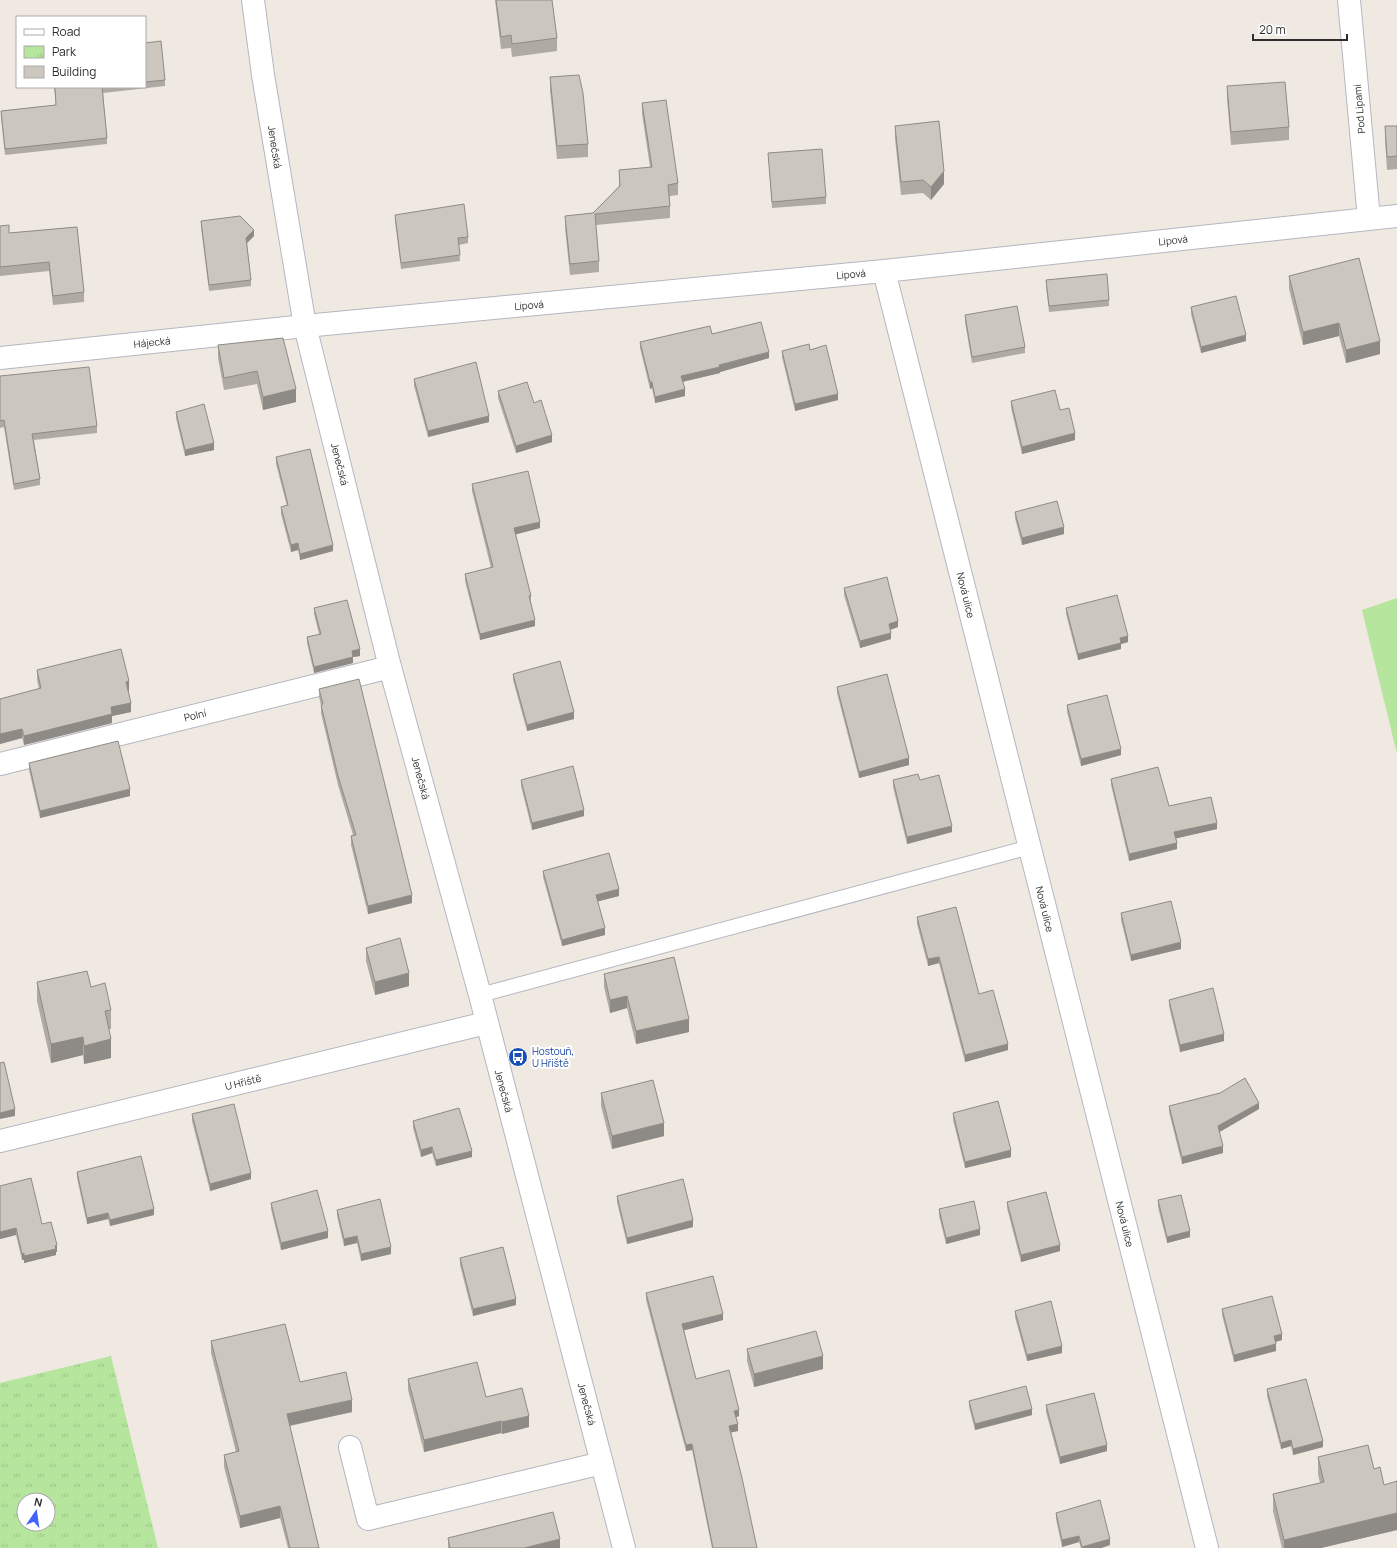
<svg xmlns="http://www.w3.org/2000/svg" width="1397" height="1548" font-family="Manrope,sans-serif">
	<defs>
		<pattern id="park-tufts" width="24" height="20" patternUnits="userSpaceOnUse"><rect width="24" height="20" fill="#b6e59e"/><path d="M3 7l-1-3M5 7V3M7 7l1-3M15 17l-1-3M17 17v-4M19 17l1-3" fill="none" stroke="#9dc588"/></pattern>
	</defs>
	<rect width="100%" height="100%" fill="#efe9e1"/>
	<path fill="#b6e59e" d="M 1397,598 L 1397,754 L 1362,610 Z"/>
	<path fill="url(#park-tufts)" fill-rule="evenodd" d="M 111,1356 L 158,1548 L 0,1548 L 0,1383 ZM 24,1500 L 48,1500 L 48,1524 L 24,1524 Z"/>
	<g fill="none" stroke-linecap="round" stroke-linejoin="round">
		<g stroke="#b4b7c1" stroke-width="16">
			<path id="service" d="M 480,995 L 1030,847"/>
		</g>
		<g stroke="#b4b7c1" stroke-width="24">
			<path id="minor" d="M 1349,0 L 1369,219
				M 884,271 L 1207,1548
				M 0,358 L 305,326 L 884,271 L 1397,216
				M 0,764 L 390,667
				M 0,1141 L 486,1023
				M 350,1447 L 368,1519 L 602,1463"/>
		</g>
		<g stroke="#b4b7c1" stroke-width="24">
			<path id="tertiary" d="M 253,0 L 263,75 L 305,326 L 390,667 L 480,995 L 624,1548"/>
		</g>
		<use href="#service" stroke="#fff" stroke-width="14"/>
		<use href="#minor" stroke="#fff" stroke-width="22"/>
		<use href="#tertiary" stroke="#fff" stroke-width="22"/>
	</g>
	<path fill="#afaba4" d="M 495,0 L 552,0 L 557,38 L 557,51 L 512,57 L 511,48 L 501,49 Z
		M 145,43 L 165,80 L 165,86 L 103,93 L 107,138 L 107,144 L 5,155 L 1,117 L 1,111 L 56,105 L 54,87 L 145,87 Z
		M 550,77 L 588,144 L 588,157 L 557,159 L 550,90 Z
		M 1227,86 L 1289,127 L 1289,140 L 1231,145 L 1227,99 Z
		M 642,103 L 678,183 L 678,195 L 670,196 L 670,218 L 596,225 L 599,261 L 599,272 L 570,275 L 565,228 L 565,216 L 593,213 L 619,186 L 619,170 L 650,167 L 642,114 Z
		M 895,126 L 944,184 L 931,200 L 923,193 L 901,195 L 895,139 Z
		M 1385,126 L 1397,126 L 1397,169 L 1387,170 L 1385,139 Z
		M 768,153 L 826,197 L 826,204 L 772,208 Z
		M 395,215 L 468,237 L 468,243 L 459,245 L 460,261 L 401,269 L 395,221 Z
		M 201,221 L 254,236 L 247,243 L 251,280 L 251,286 L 209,291 L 201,227 Z
		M 0,226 L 9,233 L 77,227 L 84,292 L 84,302 L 53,305 L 49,271 L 0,276 Z
		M 1289,276 L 1380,354 L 1346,363 L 1339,336 L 1303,345 L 1289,289 Z
		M 1046,280 L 1109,300 L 1109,306 L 1049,312 L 1046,286 Z
		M 1191,307 L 1246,341 L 1201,353 L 1191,314 Z
		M 965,315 L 1025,347 L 1025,353 L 972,363 L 965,322 Z
		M 712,334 L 769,358 L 720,372 L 720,373 L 683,382 L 685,396 L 655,403 L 652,388 L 650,389 L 640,348 L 640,342 Z
		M 283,338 L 296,402 L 263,410 L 257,384 L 224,390 L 218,358 L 218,345 Z
		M 810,350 L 838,400 L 795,411 L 782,357 L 782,351 Z
		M 0,376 L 97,426 L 97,433 L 34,440 L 40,479 L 40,485 L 14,490 L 4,427 L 0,428 Z
		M 414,379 L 489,422 L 428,437 L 414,386 Z
		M 498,391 L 534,403 L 552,442 L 516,453 L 498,398 Z
		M 1011,401 L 1060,410 L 1075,440 L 1022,454 L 1011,408 Z
		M 176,412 L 214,450 L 185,456 L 176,418 Z
		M 276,457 L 333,551 L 300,560 L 298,550 L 291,552 L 281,514 L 281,507 L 287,506 L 276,464 Z
		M 472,484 L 540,528 L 515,534 L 531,596 L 531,602 L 535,626 L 480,640 L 465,581 L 465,574 L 491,568 L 472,491 Z
		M 1015,512 L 1064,534 L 1022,545 L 1015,518 Z
		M 844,588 L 898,627 L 890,630 L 891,639 L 860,648 L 844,595 Z
		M 314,608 L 360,656 L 353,657 L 353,663 L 314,673 L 307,643 L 307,637 L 319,634 L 314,614 Z
		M 1066,608 L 1128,642 L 1121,644 L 1121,649 L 1078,660 L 1066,614 Z
		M 37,670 L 129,691 L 128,691 L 131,712 L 112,716 L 112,723 L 24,745 L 22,738 L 0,744 L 0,699 L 39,689 L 37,680 Z
		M 513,674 L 574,719 L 527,731 L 513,680 Z
		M 837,687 L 909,765 L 859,778 L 837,693 Z
		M 319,689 L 412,903 L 368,914 L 351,845 L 351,836 L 353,835 L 338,785 L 321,713 L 321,705 L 319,697 Z
		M 1067,705 L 1121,755 L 1081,766 L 1067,712 Z
		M 29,763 L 130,796 L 40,818 L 29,770 Z
		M 1111,779 L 1169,806 L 1217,829 L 1176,838 L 1177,849 L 1129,861 L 1111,785 Z
		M 521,780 L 584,816 L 532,830 L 521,786 Z
		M 893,780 L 920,780 L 952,832 L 907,844 L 893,787 Z
		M 543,871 L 619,896 L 597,901 L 605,935 L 562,946 L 543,877 Z
		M 1121,913 L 1181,949 L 1131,961 L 1121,920 Z
		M 917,917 L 1008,1050 L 965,1062 L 939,963 L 928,966 L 917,924 Z
		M 366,948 L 409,986 L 375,995 L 366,961 Z
		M 604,974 L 689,1032 L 636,1044 L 627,1008 L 610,1013 L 604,987 Z
		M 37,982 L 91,987 L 111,1010 L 111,1029 L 109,1029 L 111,1058 L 84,1064 L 83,1055 L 51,1063 L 37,1001 Z
		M 1169,1000 L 1224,1041 L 1180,1052 L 1169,1006 Z
		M 601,1093 L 664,1136 L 612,1149 L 601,1106 Z
		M 1169,1106 L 1259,1109 L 1219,1132 L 1223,1153 L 1182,1164 L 1169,1112 Z
		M 953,1113 L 1011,1157 L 965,1168 L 953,1120 Z
		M 192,1114 L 251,1179 L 210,1191 L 192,1121 Z
		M 413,1121 L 472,1157 L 436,1166 L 432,1153 L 421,1157 L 413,1128 Z
		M 77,1172 L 154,1215 L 110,1226 L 108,1219 L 87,1224 L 77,1178 Z
		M 0,1186 L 42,1224 L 57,1252 L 56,1252 L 56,1255 L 24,1263 L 24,1260 L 22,1260 L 16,1235 L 0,1239 Z
		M 617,1196 L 693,1227 L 627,1244 L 617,1202 Z
		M 1158,1200 L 1190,1237 L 1167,1243 L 1158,1207 Z
		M 1007,1202 L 1060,1251 L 1021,1262 L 1007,1208 Z
		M 271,1203 L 328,1238 L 281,1250 L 271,1209 Z
		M 939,1209 L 980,1235 L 946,1244 L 939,1216 Z
		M 337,1210 L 391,1254 L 361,1261 L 357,1243 L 344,1246 L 337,1216 Z
		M 460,1258 L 516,1305 L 473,1316 L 460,1265 Z
		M 646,1293 L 723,1320 L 684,1330 L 696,1379 L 739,1416 L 736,1417 L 738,1431 L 731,1432 L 757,1548 L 712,1548 L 692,1450 L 686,1451 L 646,1300 Z
		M 1222,1309 L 1282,1340 L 1276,1342 L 1276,1351 L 1234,1362 L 1222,1315 Z
		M 1015,1311 L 1062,1353 L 1027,1361 L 1015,1317 Z
		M 211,1341 L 300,1382 L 352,1412 L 290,1426 L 319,1548 L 288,1548 L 280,1518 L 240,1528 L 224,1467 L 224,1455 L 236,1452 L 211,1353 Z
		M 747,1349 L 823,1369 L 754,1387 L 747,1361 Z
		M 408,1379 L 486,1397 L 529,1427 L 502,1434 L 501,1433 L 424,1452 L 408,1390 Z
		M 1267,1389 L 1323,1447 L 1293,1455 L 1291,1446 L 1281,1449 L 1267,1396 Z
		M 969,1401 L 1032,1415 L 975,1430 L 969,1407 Z
		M 1046,1405 L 1107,1451 L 1060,1464 L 1046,1412 Z
		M 1318,1457 L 1374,1469 L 1384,1485 L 1397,1481 L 1397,1530 L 1321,1548 L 1282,1548 L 1273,1511 L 1273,1494 L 1320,1483 L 1318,1474 Z
		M 1056,1513 L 1110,1545 L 1101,1548 L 1081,1548 L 1079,1542 L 1062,1547 L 1056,1519 Z
		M 448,1538 L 450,1548 L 448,1548 Z"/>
	<path fill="#8e8b86" d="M 944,171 L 944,184 L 931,200 L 931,187 Z
		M 254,230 L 254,236 L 246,244 L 246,238 Z
		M 1339,323 L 1339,336 L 1303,345 L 1303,332 Z
		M 1246,335 L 1246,341 L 1201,353 L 1201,347 Z
		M 1380,341 L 1380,354 L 1346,363 L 1346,350 Z
		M 769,352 L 769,358 L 720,372 L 720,373 L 681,382 L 681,376 Z
		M 650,382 L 652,382 L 652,388 L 650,389 Z
		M 296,389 L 296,402 L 263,410 L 263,397 Z
		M 685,389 L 685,396 L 655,403 L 655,397 Z
		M 838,394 L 838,400 L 795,411 L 795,404 Z
		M 489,416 L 489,422 L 428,437 L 428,431 Z
		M 1075,433 L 1075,440 L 1022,454 L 1022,447 Z
		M 552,435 L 552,442 L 516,453 L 516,446 Z
		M 214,443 L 214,450 L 185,456 L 185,450 Z
		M 540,522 L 540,528 L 514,535 L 514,528 Z
		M 1064,527 L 1064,534 L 1022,545 L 1022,538 Z
		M 298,543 L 298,550 L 291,552 L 291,545 Z
		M 333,545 L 333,551 L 300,560 L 300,554 Z
		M 535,620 L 535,626 L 480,640 L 480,634 Z
		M 898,621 L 898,627 L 889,630 L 889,624 Z
		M 891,633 L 891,639 L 860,648 L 860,641 Z
		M 1128,636 L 1128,642 L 1121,644 L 1121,649 L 1078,660 L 1078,654 L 1120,638 Z
		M 360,649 L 360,656 L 353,657 L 353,663 L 314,673 L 314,667 L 352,651 Z
		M 129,681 L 129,691 L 126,692 L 126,682 Z
		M 131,703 L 131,712 L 112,716 L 112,723 L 24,745 L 24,736 L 111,707 Z
		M 574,712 L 574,719 L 527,731 L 527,725 Z
		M 22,729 L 22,738 L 0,744 L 0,734 Z
		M 1121,749 L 1121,755 L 1081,766 L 1081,759 Z
		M 909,758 L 909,765 L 859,778 L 859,772 Z
		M 130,789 L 130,796 L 40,818 L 40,811 Z
		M 584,810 L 584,816 L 532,830 L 532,823 Z
		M 1217,823 L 1217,829 L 1174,839 L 1174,832 Z
		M 952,826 L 952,832 L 907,844 L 907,837 Z
		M 1177,843 L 1177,849 L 1129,861 L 1129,854 Z
		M 619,889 L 619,896 L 596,902 L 596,895 Z
		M 412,895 L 412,903 L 368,914 L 368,906 Z
		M 605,928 L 605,935 L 562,946 L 562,940 Z
		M 1181,942 L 1181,949 L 1131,961 L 1131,955 Z
		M 939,957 L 939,963 L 928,966 L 928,959 Z
		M 409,973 L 409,986 L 375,995 L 375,982 Z
		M 627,996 L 627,1008 L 610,1013 L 610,1000 Z
		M 689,1019 L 689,1032 L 636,1044 L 636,1031 Z
		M 1224,1034 L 1224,1041 L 1180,1052 L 1180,1045 Z
		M 83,1037 L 83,1055 L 51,1063 L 51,1044 Z
		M 111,1039 L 111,1058 L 84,1064 L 84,1046 Z
		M 1008,1044 L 1008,1050 L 965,1062 L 965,1055 Z
		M 1259,1103 L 1259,1109 L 1218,1133 L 1218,1126 Z
		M 15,1109 L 15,1116 L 0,1119 L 0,1113 Z
		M 664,1123 L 664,1136 L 612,1149 L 612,1136 Z
		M 1223,1146 L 1223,1153 L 1182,1164 L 1182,1157 Z
		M 432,1147 L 432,1153 L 421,1157 L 421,1150 Z
		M 1011,1150 L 1011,1157 L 965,1168 L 965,1162 Z
		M 472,1151 L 472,1157 L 436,1166 L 436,1160 Z
		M 251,1173 L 251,1179 L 210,1191 L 210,1184 Z
		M 154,1209 L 154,1215 L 110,1226 L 110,1220 Z
		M 108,1213 L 108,1219 L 87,1224 L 87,1218 Z
		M 693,1220 L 693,1227 L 627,1244 L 627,1238 Z
		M 16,1228 L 16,1235 L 0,1239 L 0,1232 Z
		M 980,1229 L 980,1235 L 946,1244 L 946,1238 Z
		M 328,1231 L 328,1238 L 281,1250 L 281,1243 Z
		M 1190,1231 L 1190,1237 L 1167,1243 L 1167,1237 Z
		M 357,1236 L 357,1243 L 344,1246 L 344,1239 Z
		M 57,1245 L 57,1252 L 56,1252 L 56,1255 L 24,1263 L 24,1256 Z
		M 1060,1245 L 1060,1251 L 1021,1262 L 1021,1255 Z
		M 391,1247 L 391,1254 L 361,1261 L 361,1254 Z
		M 24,1253 L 24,1260 L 22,1260 L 22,1254 Z
		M 516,1299 L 516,1305 L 473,1316 L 473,1309 Z
		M 723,1314 L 723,1320 L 682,1331 L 682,1324 Z
		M 1282,1334 L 1282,1340 L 1274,1342 L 1274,1336 Z
		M 1276,1344 L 1276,1351 L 1234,1362 L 1234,1355 Z
		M 1062,1346 L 1062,1353 L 1027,1361 L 1027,1355 Z
		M 823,1356 L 823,1369 L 754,1387 L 754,1374 Z
		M 352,1400 L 352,1412 L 287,1426 L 287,1414 Z
		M 1032,1409 L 1032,1415 L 975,1430 L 975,1424 Z
		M 739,1410 L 739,1416 L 734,1418 L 734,1411 Z
		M 529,1416 L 529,1427 L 502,1434 L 502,1422 Z
		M 501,1421 L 501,1433 L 424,1452 L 424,1440 Z
		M 738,1424 L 738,1431 L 729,1433 L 729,1426 Z
		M 1291,1440 L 1291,1446 L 1281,1449 L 1281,1443 Z
		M 1323,1441 L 1323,1447 L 1293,1455 L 1293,1449 Z
		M 692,1444 L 692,1450 L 686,1451 L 686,1445 Z
		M 1107,1445 L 1107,1451 L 1060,1464 L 1060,1457 Z
		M 280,1506 L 280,1518 L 240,1528 L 240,1516 Z
		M 1397,1513 L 1397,1530 L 1321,1548 L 1284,1548 L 1284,1540 Z
		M 1079,1536 L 1079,1542 L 1062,1547 L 1062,1540 Z
		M 560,1539 L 560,1548 L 524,1548 Z
		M 1110,1539 L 1110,1545 L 1101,1548 L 1082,1548 L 1082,1547 Z"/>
	<path fill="#cbc7bf" stroke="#8e8b86" d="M 496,0 L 552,0 L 557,38 L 512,44 L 511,35 L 501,37 Z
		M 161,41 L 165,80 L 145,82 L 145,43 Z
		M 579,75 L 583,93 L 588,144 L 557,146 L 550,77 Z
		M 1285,82 L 1289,127 L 1231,132 L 1227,86 Z
		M 55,87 L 102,87 L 107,138 L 5,149 L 1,111 L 56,105 Z
		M 666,100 L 678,183 L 668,185 L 670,206 L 595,214 L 599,261 L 570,264 L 565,216 L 593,213 L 620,186 L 619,170 L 652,167 L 642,103 Z
		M 939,121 L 944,171 L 931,187 L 923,180 L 901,182 L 895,126 Z
		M 1385,126 L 1397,126 L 1397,156 L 1387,157 Z
		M 822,149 L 826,197 L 772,202 L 768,153 Z
		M 464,204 L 468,237 L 458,238 L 460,255 L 401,263 L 395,215 Z
		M 240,216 L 254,230 L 246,238 L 251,280 L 209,285 L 201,221 Z
		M 9,225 L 9,233 L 77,227 L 84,292 L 53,296 L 49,262 L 0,267 L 0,226 Z
		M 1359,258 L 1380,341 L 1346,350 L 1339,323 L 1303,332 L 1289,276 Z
		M 1107,274 L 1109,300 L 1049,306 L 1046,280 Z
		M 1236,296 L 1246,335 L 1201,347 L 1191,307 Z
		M 1017,306 L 1025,347 L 972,357 L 965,315 Z
		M 761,322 L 769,352 L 719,365 L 720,367 L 681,376 L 685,389 L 655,397 L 652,382 L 650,382 L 640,342 L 710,326 L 712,334 Z
		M 283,338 L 296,389 L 263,397 L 257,371 L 224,378 L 218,345 Z
		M 809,344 L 810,350 L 826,345 L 838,394 L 795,404 L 782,351 Z
		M 476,362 L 489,416 L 428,431 L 414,379 Z
		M 89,367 L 97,426 L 32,434 L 40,479 L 14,484 L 4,420 L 0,421 L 0,376 Z
		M 527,382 L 534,403 L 541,400 L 552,435 L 516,446 L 498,391 Z
		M 1055,390 L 1060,410 L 1069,408 L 1075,433 L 1022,447 L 1011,401 Z
		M 204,404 L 214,443 L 185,450 L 176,412 Z
		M 310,449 L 333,545 L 300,554 L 298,543 L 291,545 L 281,507 L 288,505 L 276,457 Z
		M 528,471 L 540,522 L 514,528 L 531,596 L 529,596 L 535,620 L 480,634 L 465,574 L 493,567 L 472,484 Z
		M 1057,501 L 1064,527 L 1022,538 L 1015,512 Z
		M 887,577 L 898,621 L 889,624 L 891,633 L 860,641 L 844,588 Z
		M 1117,595 L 1128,636 L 1120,638 L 1121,643 L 1078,654 L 1066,608 Z
		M 347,600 L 360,649 L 352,651 L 353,657 L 314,667 L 307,637 L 321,634 L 314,608 Z
		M 121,649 L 129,681 L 126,682 L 131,703 L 111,707 L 112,714 L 24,736 L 22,729 L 0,734 L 0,699 L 41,688 L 37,670 Z
		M 560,661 L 574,712 L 527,725 L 513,674 Z
		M 887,674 L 909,758 L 859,772 L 837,687 Z
		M 359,679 L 412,895 L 368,906 L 351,836 L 356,835 L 338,776 L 321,705 L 323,704 L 319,689 Z
		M 1107,695 L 1121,749 L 1081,759 L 1067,705 Z
		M 118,741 L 130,789 L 40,811 L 29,763 Z
		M 573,766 L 584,810 L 532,823 L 521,780 Z
		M 1158,767 L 1169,806 L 1211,797 L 1217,823 L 1174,832 L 1177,843 L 1129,854 L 1111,779 Z
		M 918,774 L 920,780 L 939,775 L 952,826 L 907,837 L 893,780 Z
		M 609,853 L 619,889 L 596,895 L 605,928 L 562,940 L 543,871 Z
		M 1171,901 L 1181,942 L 1131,955 L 1121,913 Z
		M 956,907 L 979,994 L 993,990 L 1008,1044 L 965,1055 L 939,957 L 928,959 L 917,917 Z
		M 400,938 L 409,973 L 375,982 L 366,948 Z
		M 674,957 L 689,1019 L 636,1031 L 627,996 L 610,1000 L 604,974 Z
		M 87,971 L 91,987 L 105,983 L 111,1010 L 105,1011 L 111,1039 L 84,1046 L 83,1037 L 51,1044 L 37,982 Z
		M 1213,988 L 1224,1034 L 1180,1045 L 1169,1000 Z
		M 4,1062 L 15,1109 L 0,1113 L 0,1063 Z
		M 1245,1078 L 1259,1103 L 1218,1126 L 1223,1146 L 1182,1157 L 1169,1106 L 1220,1093 Z
		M 653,1080 L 664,1123 L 612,1136 L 601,1093 Z
		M 998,1101 L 1011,1150 L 965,1162 L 953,1113 Z
		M 234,1104 L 251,1173 L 210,1184 L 192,1114 Z
		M 459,1108 L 472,1151 L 436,1160 L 432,1147 L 421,1150 L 413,1121 Z
		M 141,1156 L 154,1209 L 110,1220 L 108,1213 L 87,1218 L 77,1172 Z
		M 31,1178 L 42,1224 L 51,1222 L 57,1245 L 55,1246 L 56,1249 L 24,1256 L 24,1253 L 22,1254 L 16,1228 L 0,1232 L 0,1186 Z
		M 683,1179 L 693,1220 L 627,1238 L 617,1196 Z
		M 317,1190 L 328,1231 L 281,1243 L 271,1203 Z
		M 1046,1192 L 1060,1245 L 1021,1255 L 1007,1202 Z
		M 1181,1195 L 1190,1231 L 1167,1237 L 1158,1200 Z
		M 380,1199 L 391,1247 L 361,1254 L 357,1236 L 344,1239 L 337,1210 Z
		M 974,1201 L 980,1229 L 946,1238 L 939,1209 Z
		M 503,1247 L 516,1299 L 473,1309 L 460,1258 Z
		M 713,1276 L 723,1314 L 682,1324 L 696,1379 L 729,1370 L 739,1410 L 734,1411 L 738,1424 L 729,1426 L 742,1478 L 757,1548 L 713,1548 L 692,1444 L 686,1445 L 646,1293 Z
		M 1272,1296 L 1282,1334 L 1274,1336 L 1276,1344 L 1234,1355 L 1222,1309 Z
		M 1051,1301 L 1062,1346 L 1027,1355 L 1015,1311 Z
		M 285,1324 L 300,1382 L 346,1372 L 352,1400 L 287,1414 L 319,1548 L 290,1548 L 280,1506 L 240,1516 L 224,1455 L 239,1451 L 211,1341 Z
		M 816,1331 L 823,1356 L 754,1374 L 747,1349 Z
		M 477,1362 L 486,1397 L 522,1388 L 529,1416 L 502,1422 L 501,1421 L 424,1440 L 408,1379 Z
		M 1306,1379 L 1323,1441 L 1293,1449 L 1291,1440 L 1281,1443 L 1267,1389 Z
		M 1026,1386 L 1032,1409 L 975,1424 L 969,1401 Z
		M 1094,1393 L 1107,1445 L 1060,1457 L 1046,1405 Z
		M 1368,1445 L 1374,1469 L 1380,1467 L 1384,1485 L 1397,1481 L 1397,1513 L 1284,1540 L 1273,1494 L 1324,1482 L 1318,1457 Z
		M 1100,1500 L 1110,1539 L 1082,1547 L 1079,1536 L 1062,1540 L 1056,1513 Z
		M 553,1512 L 560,1539 L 524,1548 L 450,1548 L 448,1538 Z"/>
	<defs>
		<g id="bus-disc" transform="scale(1)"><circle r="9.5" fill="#1a4fb4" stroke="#fff"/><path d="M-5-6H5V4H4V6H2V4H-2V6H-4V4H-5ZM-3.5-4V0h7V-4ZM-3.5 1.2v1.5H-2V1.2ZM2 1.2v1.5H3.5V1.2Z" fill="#fff"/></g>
	</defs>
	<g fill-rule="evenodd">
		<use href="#bus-disc" x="518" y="1057"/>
	</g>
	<g text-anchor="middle" stroke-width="4" stroke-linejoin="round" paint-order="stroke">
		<g font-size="10" fill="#2e2e2e" stroke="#fff">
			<text transform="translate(1359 109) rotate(-95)" y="4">Pod Lipami</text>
			<text transform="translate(275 147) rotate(81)" y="4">Jenečská</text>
			<text transform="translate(1173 240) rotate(-6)" y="4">Lipová</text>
			<text transform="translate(851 274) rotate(-5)" y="4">Lipová</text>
			<text transform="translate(529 305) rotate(-5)" y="4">Lipová</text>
			<text transform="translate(152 342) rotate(-6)" y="4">Hájecká</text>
			<text transform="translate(340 464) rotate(76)" y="4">Jenečská</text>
			<text transform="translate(966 595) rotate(76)" y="4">Nová ulice</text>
			<text transform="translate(195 715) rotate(-14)" y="4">Polní</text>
			<text transform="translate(421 778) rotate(75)" y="4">Jenečská</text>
			<text transform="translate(1045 909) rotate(76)" y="4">Nová ulice</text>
			<text transform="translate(243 1082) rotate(-14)" y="4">U Hřiště</text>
			<text transform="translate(504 1091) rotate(75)" y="4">Jenečská</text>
			<text transform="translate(1125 1224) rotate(76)" y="4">Nová ulice</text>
			<text transform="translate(587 1404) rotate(75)" y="4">Jenečská</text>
		</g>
		<g font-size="10" fill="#164399" stroke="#fff" text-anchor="start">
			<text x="532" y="1055">Hostouň,<tspan x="532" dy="12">U Hřiště</tspan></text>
		</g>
	</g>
	<rect x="16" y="16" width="130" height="72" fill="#ffffff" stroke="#ababab"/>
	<rect x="24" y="29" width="20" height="6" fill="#ffffff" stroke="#ababab"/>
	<text x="52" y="36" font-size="12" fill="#2e2e2e">Road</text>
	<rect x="24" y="46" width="20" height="12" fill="url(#park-tufts)" stroke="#ababab"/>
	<text x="52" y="56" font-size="12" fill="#2e2e2e">Park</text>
	<rect x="24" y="66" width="20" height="12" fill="#cbc7bf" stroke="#ababab"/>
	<text x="52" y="76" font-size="12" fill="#2e2e2e">Building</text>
	<g transform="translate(36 1512) rotate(13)"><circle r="19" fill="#ffffff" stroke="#ababab"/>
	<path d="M0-3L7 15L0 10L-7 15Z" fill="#4264fb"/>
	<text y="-6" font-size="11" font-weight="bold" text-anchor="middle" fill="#2e2e2e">N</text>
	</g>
	<path d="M1253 34v6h94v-6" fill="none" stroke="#2e2e2e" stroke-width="2"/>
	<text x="1259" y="34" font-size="12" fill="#2e2e2e" stroke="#ffffff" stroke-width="3" paint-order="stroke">20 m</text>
</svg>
